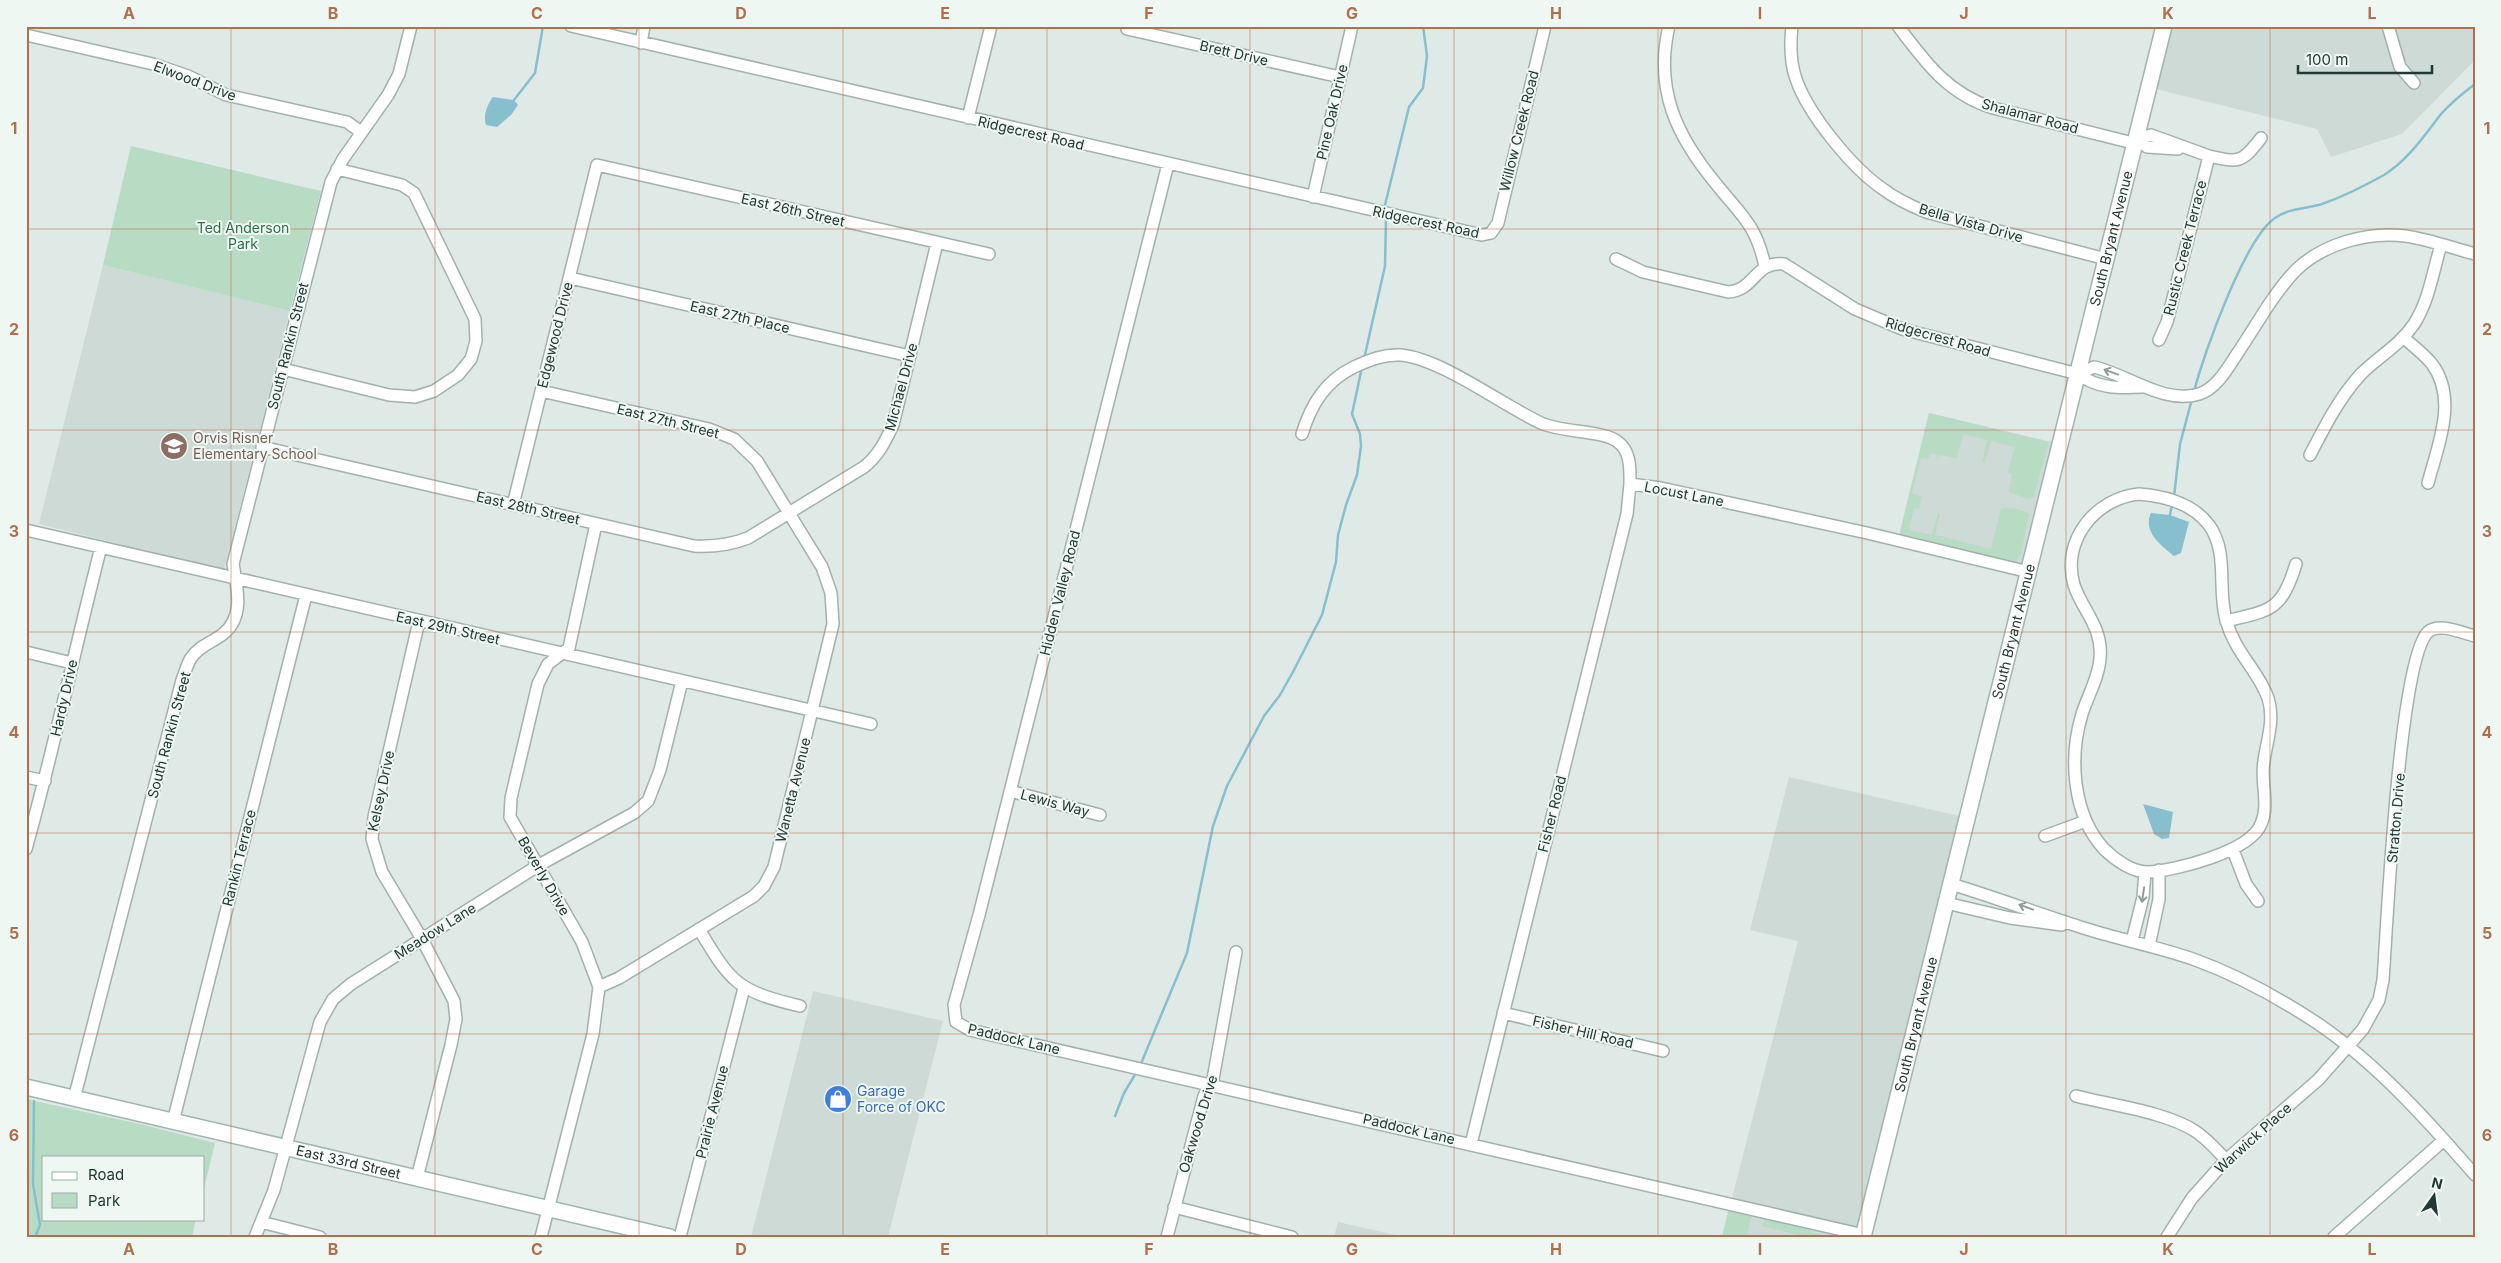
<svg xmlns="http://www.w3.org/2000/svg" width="2501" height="1263" font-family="Inter,sans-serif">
	<rect width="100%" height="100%" fill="#dfeae6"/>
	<path fill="#cddad5" d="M 2164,26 L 2475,26 L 2475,60 L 2402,134 L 2331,157 L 2317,129 L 2148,87 Z
		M 103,265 L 290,311 L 224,570 L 39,524 Z
		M 1929,413 L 2061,444 L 2029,572 L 1898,540 Z
		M 1789,777 L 1968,818 L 1863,1237 L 1722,1237 L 1798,941 L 1750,930 Z
		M 813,991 L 943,1021 L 888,1237 L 751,1237 Z
		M 1338,1222 L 1404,1237 L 1334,1237 Z"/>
	<path fill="#b8dbc4" d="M 131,146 L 321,191 L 290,311 L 103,265 Z
		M 1929,413 L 2049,442 L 2034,497 L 2028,499 L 2009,492 L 2012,474 L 2008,472 L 2015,447 L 1991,441 L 1985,463 L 1982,462 L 1987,440 L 1963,434 L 1957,458 L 1939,455 L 1937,461 L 1937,455 L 1931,453 L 1929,459 L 1921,458 L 1912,493 L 1922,497 L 1919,509 L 1914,508 L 1909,530 L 1932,535 L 1938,513 L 1940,514 L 1935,535 L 1991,549 L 2001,509 C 2009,506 2022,510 2029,514 L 2021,554 L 2013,564 L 1899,536 Z
		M 26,1099 L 140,1124 L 215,1143 L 204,1189 L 204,1157 L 44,1157 L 44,1219 L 196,1219 L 192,1237 L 26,1237 Z
		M 1729,1207 L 1750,1213 L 1751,1217 L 1747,1237 L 1722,1237 Z
		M 1765,1217 L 1795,1222 L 1813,1233 L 1830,1237 L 1805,1237 L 1762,1226 Z"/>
	<path fill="#88bfce" d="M 493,97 L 514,100 L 518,105 L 511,115 L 497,127 L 486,125 C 483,115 487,105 493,97 Z
		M 2151,513 L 2170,515 L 2189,522 L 2181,553 L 2174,556 C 2162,546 2142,532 2151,513 Z
		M 2143,804 L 2173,812 L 2169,838 L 2162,839 L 2154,834 Z"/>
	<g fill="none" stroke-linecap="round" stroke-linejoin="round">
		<path stroke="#88bfce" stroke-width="2.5" d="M 514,100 L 535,73 L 543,26
			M 1385,205 L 1409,107 L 1423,88 L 1427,56 L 1423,26
			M 1364,359 L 1385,266 L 1386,220
			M 2194,392 C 2203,355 2245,238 2275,218 C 2289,208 2306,209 2322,204 C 2342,197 2366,185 2384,175 C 2408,160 2424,136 2441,114 C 2451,103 2463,93 2475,84
			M 2174,497 L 2180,444 L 2192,399
			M 2170,515 L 2172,505
			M 1140,1066 L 1187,953 L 1213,826 L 1227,786 L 1264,716 L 1280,695 L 1294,670 L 1322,615 L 1336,562 L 1338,535 L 1346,505 L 1357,475 L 1361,446 L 1360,434 L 1352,414 L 1362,367
			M 34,1101 L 33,1184 L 40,1225 L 35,1237
			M 1115,1116 L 1124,1093 L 1136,1073"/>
		<g stroke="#a2b1ad" stroke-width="14">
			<path id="street" d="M 571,26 L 1482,235 L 1491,233 L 1498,223 L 1545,26
				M 1669,26 C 1654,90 1677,137 1717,185 C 1742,216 1756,225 1765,266
				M 1792,26 C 1790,44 1790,62 1796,79 C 1808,114 1852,168 1883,189 C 1896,199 1911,206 1926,212 L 2106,259
				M 1898,26 C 1925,62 1948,94 1993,108 L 2133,143
				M 2388,26 L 2400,67 L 2414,83
				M 1127,29 L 1340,77
				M 26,35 L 153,64 L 188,76 L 226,95 L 347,122 L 361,132
				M 641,43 L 644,26
				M 968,118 L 991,26
				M 2135,139 L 2151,135 L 2209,156 L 2167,322 L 2159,340
				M 2135,139 L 2147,147 L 2178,149
				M 2209,156 C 2239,163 2242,163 2261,138
				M 1168,164 L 979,915 L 954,1005 L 956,1022 L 970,1030 L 1864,1235
				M 1313,197 L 1352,26
				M 1616,259 L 1643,272 L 1728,292 C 1756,290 1754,261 1784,264 L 1855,309 L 1902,329 L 2078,374 C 2098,389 2119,388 2143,387
				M 570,278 L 910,356
				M 2403,337 C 2413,346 2424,354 2432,364 C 2458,399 2438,445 2428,483
				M 283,369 L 389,395 L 415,397 L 434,391 L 458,375 L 471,359 L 476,341 L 475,319 L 414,193 L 402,185 L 337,169
				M 2078,374 L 2094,367 C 2127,374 2164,405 2199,394 C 2216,389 2228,368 2237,354 C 2256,326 2273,294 2296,270 C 2323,244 2368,231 2405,236 C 2428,239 2452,248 2475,254
				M 541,391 L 709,429 L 734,439 L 757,461 L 822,567 L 831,593 L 833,624 L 774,867 L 764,886 L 754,896 L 619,978 L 599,987
				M 1302,434 C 1311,405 1325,381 1354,367 C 1369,360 1384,354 1401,355 C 1442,359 1502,405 1541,423 C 1563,433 1603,430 1618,442 C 1631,451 1630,470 1630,484 L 1661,488 L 1867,533 L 2029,572
				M 262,447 L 694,546 C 713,547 730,545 748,538 L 864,467 C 878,456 885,442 893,425 L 937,243
				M 2310,455 C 2325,426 2339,398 2361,374 C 2378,357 2400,345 2414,324 C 2429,301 2433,271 2441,245
				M 2139,494 C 2165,496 2193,504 2209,525 C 2229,553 2217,588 2226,620 C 2235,653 2258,670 2268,698 C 2275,720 2267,739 2264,761 C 2260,782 2270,804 2261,824 C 2250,852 2174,871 2147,872 C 2132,872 2114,859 2104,849 C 2072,814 2069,757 2082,714 C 2088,695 2099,677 2100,658 C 2103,627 2082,610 2074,585 C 2061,540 2096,498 2139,494 Z
				M 513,505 L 597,165 L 989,254
				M 26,530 L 871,724
				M 2226,621 C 2272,610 2281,611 2296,564
				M 26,652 L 72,663
				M 26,777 L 45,781
				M 1010,791 L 1100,815
				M 2045,836 L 2086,821
				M 26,849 C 54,749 75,648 101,547
				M 2233,850 L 2246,884 L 2258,901
				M 1951,884 C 1997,898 2042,915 2087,929 C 2122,940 2158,947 2193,959 C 2237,975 2281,999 2320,1025 C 2379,1066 2428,1121 2475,1175
				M 1946,903 L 2010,918 L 2062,925
				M 699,929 C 731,983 737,991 800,1006
				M 2132,941 L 2143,897 L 2145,872
				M 2149,946 L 2159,899 L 2159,870
				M 1503,1013 L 1663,1051
				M 2076,1096 C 2110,1105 2166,1112 2195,1131 C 2207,1139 2216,1149 2226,1160
				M 74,1099 L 182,680 C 185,673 187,664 191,658 C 199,646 213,642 223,634 C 245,617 237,587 233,564 L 331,182 L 343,159 L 388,95 L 399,74 L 411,26
				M 173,1122 L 306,595
				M 1471,1144 L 1627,514 L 1630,484
				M 417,1178 L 451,1045 L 456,1019 L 454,1001 L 422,939 L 382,872 L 372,839 L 374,817 L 419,621
				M 1174,1207 L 1292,1237
				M 261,1222 L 320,1237
				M 255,1237 L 274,1190 L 320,1022 L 333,999 L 351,984 L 539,865 L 634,813 L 648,801 L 660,770 L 682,681
				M 541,1237 L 593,1034 L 599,987 L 582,942 L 510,817 L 511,798 L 538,684 L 548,664 L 569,648 L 596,524
				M 680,1237 L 744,988
				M 1167,1237 L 1204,1096 L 1213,1079 L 1236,952
				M 2167,1237 L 2192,1198 L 2226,1160 L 2318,1080 L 2363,1029 L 2379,1000 L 2383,980 C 2387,926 2399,660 2428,632 C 2439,622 2462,633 2475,636
				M 2334,1237 L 2444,1140"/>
		</g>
		<g stroke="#9fb5ae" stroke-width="18">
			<g id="secondary">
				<path id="s1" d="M 26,1087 L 670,1237"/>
				<path id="s2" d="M 1863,1237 L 2164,26"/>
			</g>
		</g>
		<use href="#street" stroke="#fff" stroke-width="11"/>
		<use href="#secondary" stroke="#fff" stroke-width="15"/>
	</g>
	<defs><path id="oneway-shaft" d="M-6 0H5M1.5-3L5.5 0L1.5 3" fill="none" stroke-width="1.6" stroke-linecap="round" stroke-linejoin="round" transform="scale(1.25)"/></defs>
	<g stroke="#909c9a">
		<use href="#oneway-shaft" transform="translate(2111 372) rotate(-160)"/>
		<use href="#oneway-shaft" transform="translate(2143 895) rotate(98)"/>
		<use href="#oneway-shaft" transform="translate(2026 907) rotate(-160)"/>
	</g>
	<path fill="none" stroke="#b0704e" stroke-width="1" stroke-opacity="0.55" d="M 231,26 L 231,1237M 435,26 L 435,1237M 639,26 L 639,1237M 843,26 L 843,1237M 1047,26 L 1047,1237M 1250,26 L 1250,1237M 1454,26 L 1454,1237M 1658,26 L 1658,1237M 1862,26 L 1862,1237M 2066,26 L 2066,1237M 2270,26 L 2270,1237M 26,229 L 2475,229M 26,430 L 2475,430M 26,632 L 2475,632M 26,833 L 2475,833M 26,1034 L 2475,1034"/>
	<defs>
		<g id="school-disc" transform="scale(1.4375)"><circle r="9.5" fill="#8d6e63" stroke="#eff7f3"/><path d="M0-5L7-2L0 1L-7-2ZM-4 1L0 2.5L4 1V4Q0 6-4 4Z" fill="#fff"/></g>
		<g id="shop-disc" transform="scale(1.4375)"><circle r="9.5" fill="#3f7fe0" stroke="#eff7f3"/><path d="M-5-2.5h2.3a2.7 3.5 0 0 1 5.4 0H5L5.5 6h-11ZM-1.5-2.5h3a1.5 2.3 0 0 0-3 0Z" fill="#fff"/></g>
	</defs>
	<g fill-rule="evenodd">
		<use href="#school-disc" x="174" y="446"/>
		<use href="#shop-disc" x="838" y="1099"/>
	</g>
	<g text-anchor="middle" stroke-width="4" stroke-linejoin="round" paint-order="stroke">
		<g font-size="14" fill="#213934" stroke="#eff7f3">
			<text transform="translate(1234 53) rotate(13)" y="5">Brett Drive</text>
			<text transform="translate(195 81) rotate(21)" y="5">Elwood Drive</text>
			<text transform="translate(1332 112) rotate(-77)" y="5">Pine Oak Drive</text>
			<text transform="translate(2030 116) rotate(15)" y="5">Shalamar Road</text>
			<text transform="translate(1519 131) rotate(-76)" y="5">Willow Creek Road</text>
			<text transform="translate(1031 133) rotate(13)" y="5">Ridgecrest Road</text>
			<text transform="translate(793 210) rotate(13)" y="5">East 26th Street</text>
			<text transform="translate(1426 222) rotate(12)" y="5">Ridgecrest Road</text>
			<text transform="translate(1971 223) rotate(16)" y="5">Bella Vista Drive</text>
			<text dy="5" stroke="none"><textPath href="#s2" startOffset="1029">South Bryant Avenue</textPath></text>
			<text transform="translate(2185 248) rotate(-76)" y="5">Rustic Creek Terrace</text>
			<text transform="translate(740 317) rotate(13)" y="5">East 27th Place</text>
			<text transform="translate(555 335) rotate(-76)" y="5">Edgewood Drive</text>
			<text transform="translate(1938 337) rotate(16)" y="5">Ridgecrest Road</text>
			<text transform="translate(288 346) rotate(-76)" y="5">South Rankin Street</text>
			<text transform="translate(901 387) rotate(-75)" y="5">Michael Drive</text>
			<text transform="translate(668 421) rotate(14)" y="5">East 27th Street</text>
			<text transform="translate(1684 494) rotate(11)" y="5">Locust Lane</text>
			<text transform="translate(528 508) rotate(13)" y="5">East 28th Street</text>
			<text transform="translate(1060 593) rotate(-76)" y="5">Hidden Valley Road</text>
			<text transform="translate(448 628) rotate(13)" y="5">East 29th Street</text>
			<text dy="5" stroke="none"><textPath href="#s2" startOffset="624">South Bryant Avenue</textPath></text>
			<text transform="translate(64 698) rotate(-77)" y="5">Hardy Drive</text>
			<text transform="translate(169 735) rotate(-75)" y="5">South Rankin Street</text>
			<text transform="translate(793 790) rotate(-76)" y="5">Wanetta Avenue</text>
			<text transform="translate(381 791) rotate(-78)" y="5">Kelsey Drive</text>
			<text transform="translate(1055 803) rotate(15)" y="5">Lewis Way</text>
			<text transform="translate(1552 814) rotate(-76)" y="5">Fisher Road</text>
			<text transform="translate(2396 818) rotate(-85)" y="5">Stratton Drive</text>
			<text transform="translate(239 858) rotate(-76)" y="5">Rankin Terrace</text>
			<text transform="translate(544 876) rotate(60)" y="5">Beverly Drive</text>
			<text transform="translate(435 931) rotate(-32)" y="5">Meadow Lane</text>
			<text dy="5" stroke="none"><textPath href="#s2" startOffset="219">South Bryant Avenue</textPath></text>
			<text transform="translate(1583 1032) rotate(13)" y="5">Fisher Hill Road</text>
			<text transform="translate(1014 1039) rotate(13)" y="5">Paddock Lane</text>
			<text transform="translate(712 1112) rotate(-76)" y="5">Prairie Avenue</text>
			<text transform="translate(1198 1124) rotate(-73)" y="5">Oakwood Drive</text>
			<text transform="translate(1409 1129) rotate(13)" y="5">Paddock Lane</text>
			<text transform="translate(2253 1138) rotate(-42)" y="5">Warwick Place</text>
			<text dy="5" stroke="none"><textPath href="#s1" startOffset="331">East 33rd Street</textPath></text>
		</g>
		<g font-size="14" fill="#2c6f4a" stroke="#eff7f3">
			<text x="243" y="233">Ted Anderson<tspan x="243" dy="16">Park</tspan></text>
		</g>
		<g font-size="14" fill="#785e54" stroke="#eff7f3" text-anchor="start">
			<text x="193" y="443">Orvis Risner<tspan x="193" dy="16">Elementary School</tspan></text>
		</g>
		<g font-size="14" fill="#366cbe" stroke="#eff7f3" text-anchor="start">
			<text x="857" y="1096">Garage<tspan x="857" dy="16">Force of OKC</tspan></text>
		</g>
	</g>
	<rect width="2501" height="1263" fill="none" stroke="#eff7f3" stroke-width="55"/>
	<rect x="42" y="1156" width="162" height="65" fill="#eff7f3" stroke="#9daba7"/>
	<rect x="52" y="1172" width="25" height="8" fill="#ffffff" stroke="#9daba7"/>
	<text x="88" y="1180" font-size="15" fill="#213934">Road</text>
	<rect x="52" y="1193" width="25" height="15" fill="#b8dbc4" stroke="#9daba7"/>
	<text x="88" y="1206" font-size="15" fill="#213934">Park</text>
	<g transform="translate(2434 1196) rotate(14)" stroke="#eff7f3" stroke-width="4" paint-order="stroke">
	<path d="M0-4L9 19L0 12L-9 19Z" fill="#213934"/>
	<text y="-8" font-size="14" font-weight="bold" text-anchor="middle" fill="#213934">N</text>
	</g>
	<path d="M2298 65v8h134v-8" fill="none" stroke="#213934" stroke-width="2.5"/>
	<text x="2306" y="65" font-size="15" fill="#213934" stroke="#eff7f3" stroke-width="4" paint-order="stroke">100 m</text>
	<rect x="28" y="28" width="2446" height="1208" fill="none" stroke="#b0704e" stroke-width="2"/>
	<g font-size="16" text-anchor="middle" font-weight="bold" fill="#b0704e">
		<text x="129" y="19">A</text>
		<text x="333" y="19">B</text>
		<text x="537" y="19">C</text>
		<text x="741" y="19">D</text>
		<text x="945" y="19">E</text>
		<text x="1149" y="19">F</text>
		<text x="1352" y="19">G</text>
		<text x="1556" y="19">H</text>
		<text x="1760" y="19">I</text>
		<text x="1964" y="19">J</text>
		<text x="2168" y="19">K</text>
		<text x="2372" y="19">L</text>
		<text x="14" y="134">1</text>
		<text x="2487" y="134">1</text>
		<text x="14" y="335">2</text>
		<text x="2487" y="335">2</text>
		<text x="14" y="537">3</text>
		<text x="2487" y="537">3</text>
		<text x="14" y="738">4</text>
		<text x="2487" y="738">4</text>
		<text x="14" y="939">5</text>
		<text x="2487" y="939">5</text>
		<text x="14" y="1141">6</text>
		<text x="2487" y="1141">6</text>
		<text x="129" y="1255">A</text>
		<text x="333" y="1255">B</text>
		<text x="537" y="1255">C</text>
		<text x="741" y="1255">D</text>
		<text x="945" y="1255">E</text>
		<text x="1149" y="1255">F</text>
		<text x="1352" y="1255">G</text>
		<text x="1556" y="1255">H</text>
		<text x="1760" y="1255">I</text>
		<text x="1964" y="1255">J</text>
		<text x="2168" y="1255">K</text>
		<text x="2372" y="1255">L</text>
	</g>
</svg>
